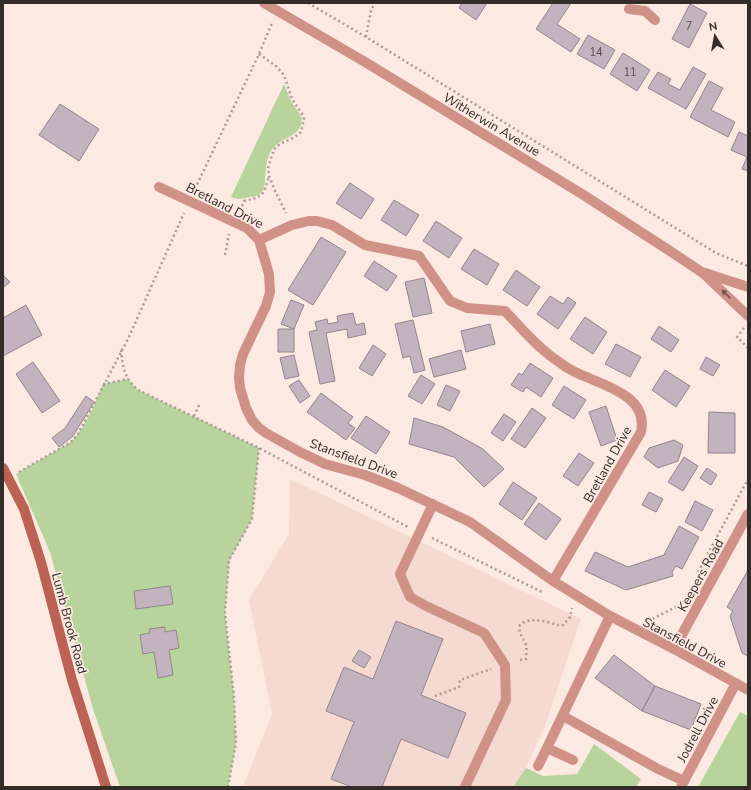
<svg xmlns="http://www.w3.org/2000/svg" width="751" height="790" font-family="'Nunito Sans',sans-serif">
	<rect width="100%" height="100%" fill="#fce9e1"/>
	<path fill="#f5dad1" d="M 290,479 L 581,619 L 545,726 L 526,768 L 513,787 L 243,787 L 272,714 L 249,600 L 289,534 Z"/>
	<path fill="#b8d39b" d="M 284,84 L 292,103 L 301,116 C 305,135 285,136 275,146 C 261,160 269,184 261,193 C 258,196 253,197 249,197 C 242,199 237,200 231,197 Z
		M 128,379 L 138,390 L 259,448 L 252,519 L 229,561 L 225,613 L 234,697 L 236,743 L 228,787 L 120,787 L 93,709 L 50,552 L 16,474 L 71,442 C 86,426 95,404 103,384 Z
		M 740,712 L 748,716 L 748,787 L 698,787 Z
		M 594,744 L 641,779 L 636,787 L 513,787 L 526,768 L 543,776 L 577,774 Z"/>
	<path fill="#c3b3be" stroke="#93848e" d="M 462,3 L 487,3 L 476,20 L 459,8 Z
		M 553,3 L 568,3 L 570,5 L 557,24 L 580,39 L 571,52 L 536,29 Z
		M 690,4 L 707,13 L 689,48 L 672,39 Z
		M 588,35 L 615,50 L 604,69 L 577,54 Z
		M 623,53 L 650,70 L 637,91 L 610,74 Z
		M 693,67 L 706,74 L 686,109 L 648,88 L 658,72 L 671,79 L 668,84 L 680,90 Z
		M 709,81 L 723,88 L 711,110 L 735,122 L 728,137 L 690,117 Z
		M 60,104 L 99,129 L 79,161 L 39,135 Z
		M 739,132 L 748,136 L 748,171 L 742,169 L 747,157 L 731,150 Z
		M 350,183 L 374,199 L 361,219 L 336,203 Z
		M 394,200 L 419,215 L 406,236 L 381,220 Z
		M 436,221 L 462,238 L 449,258 L 423,241 Z
		M 321,237 L 346,252 L 313,305 L 288,290 Z
		M 474,249 L 499,264 L 487,285 L 461,269 Z
		M 374,261 L 397,276 L 387,291 L 364,276 Z
		M 516,270 L 540,287 L 527,306 L 503,290 Z
		M 3,275 L 10,282 L 3,288 Z
		M 424,278 L 432,313 L 413,317 L 405,282 Z
		M 550,296 L 563,304 L 568,297 L 576,303 L 558,329 L 537,314 Z
		M 291,300 L 304,305 L 294,329 L 281,324 Z
		M 26,305 L 42,335 L 3,356 L 3,318 Z
		M 353,313 L 356,325 L 364,323 L 366,334 L 348,338 L 347,329 L 326,333 L 335,381 L 320,384 L 309,332 L 317,330 L 315,322 L 327,319 L 328,324 L 338,322 L 337,316 Z
		M 585,317 L 607,332 L 593,354 L 570,339 Z
		M 413,320 L 425,370 L 414,373 L 410,356 L 403,358 L 395,324 Z
		M 490,324 L 495,344 L 466,352 L 461,331 Z
		M 659,326 L 679,340 L 671,352 L 651,339 Z
		M 278,329 L 294,329 L 294,352 L 278,352 Z
		M 616,344 L 641,357 L 630,377 L 605,364 Z
		M 373,345 L 386,354 L 372,376 L 359,368 Z
		M 461,350 L 466,369 L 434,377 L 429,359 Z
		M 294,355 L 299,376 L 285,379 L 280,358 Z
		M 706,357 L 720,365 L 713,376 L 700,369 Z
		M 33,362 L 60,401 L 42,413 L 16,374 Z
		M 530,363 L 553,378 L 541,397 L 526,387 L 523,392 L 511,385 L 519,373 L 522,375 Z
		M 665,370 L 690,386 L 676,407 L 652,390 Z
		M 421,375 L 435,384 L 422,404 L 408,396 Z
		M 299,380 L 310,396 L 300,403 L 289,386 Z
		M 446,385 L 460,391 L 450,411 L 437,405 Z
		M 564,386 L 586,400 L 574,419 L 552,405 Z
		M 321,393 L 353,417 L 348,423 L 355,428 L 346,440 L 307,412 Z
		M 86,396 L 94,402 L 73,436 L 59,447 L 52,438 L 65,428 Z
		M 606,406 L 617,440 L 601,446 L 589,412 Z
		M 532,408 L 546,418 L 525,448 L 511,439 Z
		M 709,412 L 735,413 L 735,453 L 708,453 Z
		M 504,414 L 516,422 L 503,441 L 491,433 Z
		M 366,416 L 390,432 L 376,454 L 351,438 Z
		M 414,418 L 443,427 L 483,449 L 504,469 L 484,487 L 454,457 L 409,444 Z
		M 674,440 L 683,445 L 678,461 L 658,468 L 644,457 L 649,448 Z
		M 579,453 L 594,463 L 578,486 L 563,476 Z
		M 684,457 L 698,466 L 683,491 L 668,482 Z
		M 707,468 L 717,475 L 711,485 L 700,478 Z
		M 513,482 L 537,498 L 522,520 L 499,504 Z
		M 649,492 L 663,499 L 656,512 L 642,505 Z
		M 695,501 L 713,510 L 702,531 L 685,522 Z
		M 539,503 L 561,519 L 546,540 L 524,524 Z
		M 679,526 L 699,537 L 682,569 L 676,566 L 672,572 L 673,576 L 626,590 L 585,571 L 595,552 L 628,567 L 664,555 Z
		M 748,570 L 748,656 L 742,653 L 730,616 L 733,611 L 727,607 Z
		M 170,586 L 173,604 L 136,609 L 134,591 Z
		M 396,621 L 443,639 L 421,695 L 466,713 L 448,758 L 401,739 L 382,787 L 352,787 L 331,779 L 354,722 L 326,711 L 344,667 L 373,679 Z
		M 165,627 L 165,632 L 176,630 L 179,648 L 169,650 L 173,675 L 158,678 L 154,652 L 143,654 L 140,635 L 150,633 L 149,629 Z
		M 359,650 L 371,657 L 364,668 L 352,661 Z
		M 614,655 L 655,686 L 642,711 L 595,678 Z
		M 655,686 L 701,704 L 691,730 L 642,711 Z"/>
	<g fill="none" stroke-linecap="round" stroke-linejoin="round">
		<path stroke="#a89a94" stroke-width="2.5" stroke-dasharray="2 3" stroke-linecap="butt" d="M 308,3 L 366,37 L 716,253 L 748,266
			M 366,37 L 371,10 L 375,3
			M 259,54 L 276,66 L 284,75 L 292,99 L 302,114 L 304,119 L 301,132 L 295,137 L 280,144 L 274,149 L 268,168 L 269,176 L 276,193 L 286,213
			M 195,189 L 259,54 L 272,23
			M 242,206 L 244,201 C 265,196 262,196 269,177
			M 225,255 L 229,234
			M 744,328 L 737,337 L 748,348
			M 121,350 C 123,368 124,378 138,390 L 259,448 L 408,527
			M 103,384 L 128,379
			M 194,416 L 200,403
			M 19,472 L 71,442 L 78,434 L 128,339 L 184,213
			M 432,538 L 544,593
			M 698,572 L 748,479
			M 648,621 L 682,604 L 683,601
			M 520,660 L 526,659 C 526,654 527,649 526,645 C 523,637 518,634 520,625 C 529,616 548,622 558,625 L 563,625 L 570,617 L 572,608
			M 435,696 L 459,687 L 460,680 L 491,669
			M 228,787 L 236,743 L 234,697 L 225,613 L 229,560 L 252,519 L 259,448"/>
		<path stroke="#d09187" stroke-width="10" d="M 433,504 L 400,574 L 410,597 L 426,606 L 484,633 L 505,665 L 506,700 L 465,787
			M 563,716 L 658,769 L 684,781"/>
		<path stroke="#d09187" stroke-width="10" d="M 264,3 L 365,62 L 582,194 L 670,251 L 703,273 L 748,316
			M 629,9 L 645,11 L 655,20
			M 159,187 L 247,228 L 259,240 L 292,225 L 309,221 L 317,221 L 332,225 L 365,245 L 419,256 L 450,301 L 467,308 L 505,311 C 522,329 539,349 559,362 C 568,369 578,374 589,378 C 612,388 648,399 641,432 L 553,581
			M 259,240 L 269,274 L 270,292 L 266,306 L 243,354 L 240,365 L 239,378 L 240,388 L 246,408 L 252,420 L 259,428 L 266,433 L 300,452 L 325,464 L 365,475 L 398,488 L 470,522 L 553,581 L 610,616 L 674,649 L 748,690
			M 705,273 L 748,287
			M 674,649 L 748,514
			M 547,748 L 610,616
			M 538,766 L 547,748 L 573,760
			M 681,787 L 736,683"/>
		<path stroke="#bc6255" stroke-width="10" d="M 3,468 L 24,509 L 41,562 L 72,680 L 106,787"/>
	</g>
	<defs><path id="oneway-solid" d="M-6-.8H1V-3.2L6.5 0L1 3.2V.8H-6Z"/></defs>
	<use fill="#72544f" href="#oneway-solid" transform="translate(726 294) rotate(-136)"/>
	<g text-anchor="middle" stroke-width="3.5" stroke-linejoin="round" paint-order="stroke">
		<g font-size="11" fill="#574e4e">
			<text x="689" y="30">7</text>
			<text x="596" y="56">14</text>
			<text x="630" y="76">11</text>
		</g>
		<g font-size="13" fill="#332c29" stroke="#fce9e1">
			<text transform="translate(492 124) rotate(31)" y="5">Witherwin Avenue</text>
			<text transform="translate(225 205) rotate(27)" y="5">Bretland Drive</text>
			<text transform="translate(354 458) rotate(20)" y="5">Stansfield Drive</text>
			<text transform="translate(607 464) rotate(-61)" y="5">Bretland Drive</text>
			<text transform="translate(700 575) rotate(-61)" y="5">Keepers Road</text>
			<text transform="translate(70 623) rotate(75)" y="5">Lumb Brook Road</text>
			<text transform="translate(685 642) rotate(28)" y="5">Stansfield Drive</text>
			<text transform="translate(697 729) rotate(-62)" y="5">Jodrell Drive</text>
		</g>
	</g>
	<rect width="751" height="790" fill="none" stroke="#332c29" stroke-width="8"/>
	<g transform="translate(715 36) rotate(349)" stroke="#fce9e1" stroke-width="3" paint-order="stroke">
	<path d="M0-3L7 15L0 10L-7 15Z" fill="#332c29"/>
	<text y="-6" font-size="11" font-weight="bold" text-anchor="middle" fill="#332c29">N</text>
	</g>
</svg>
